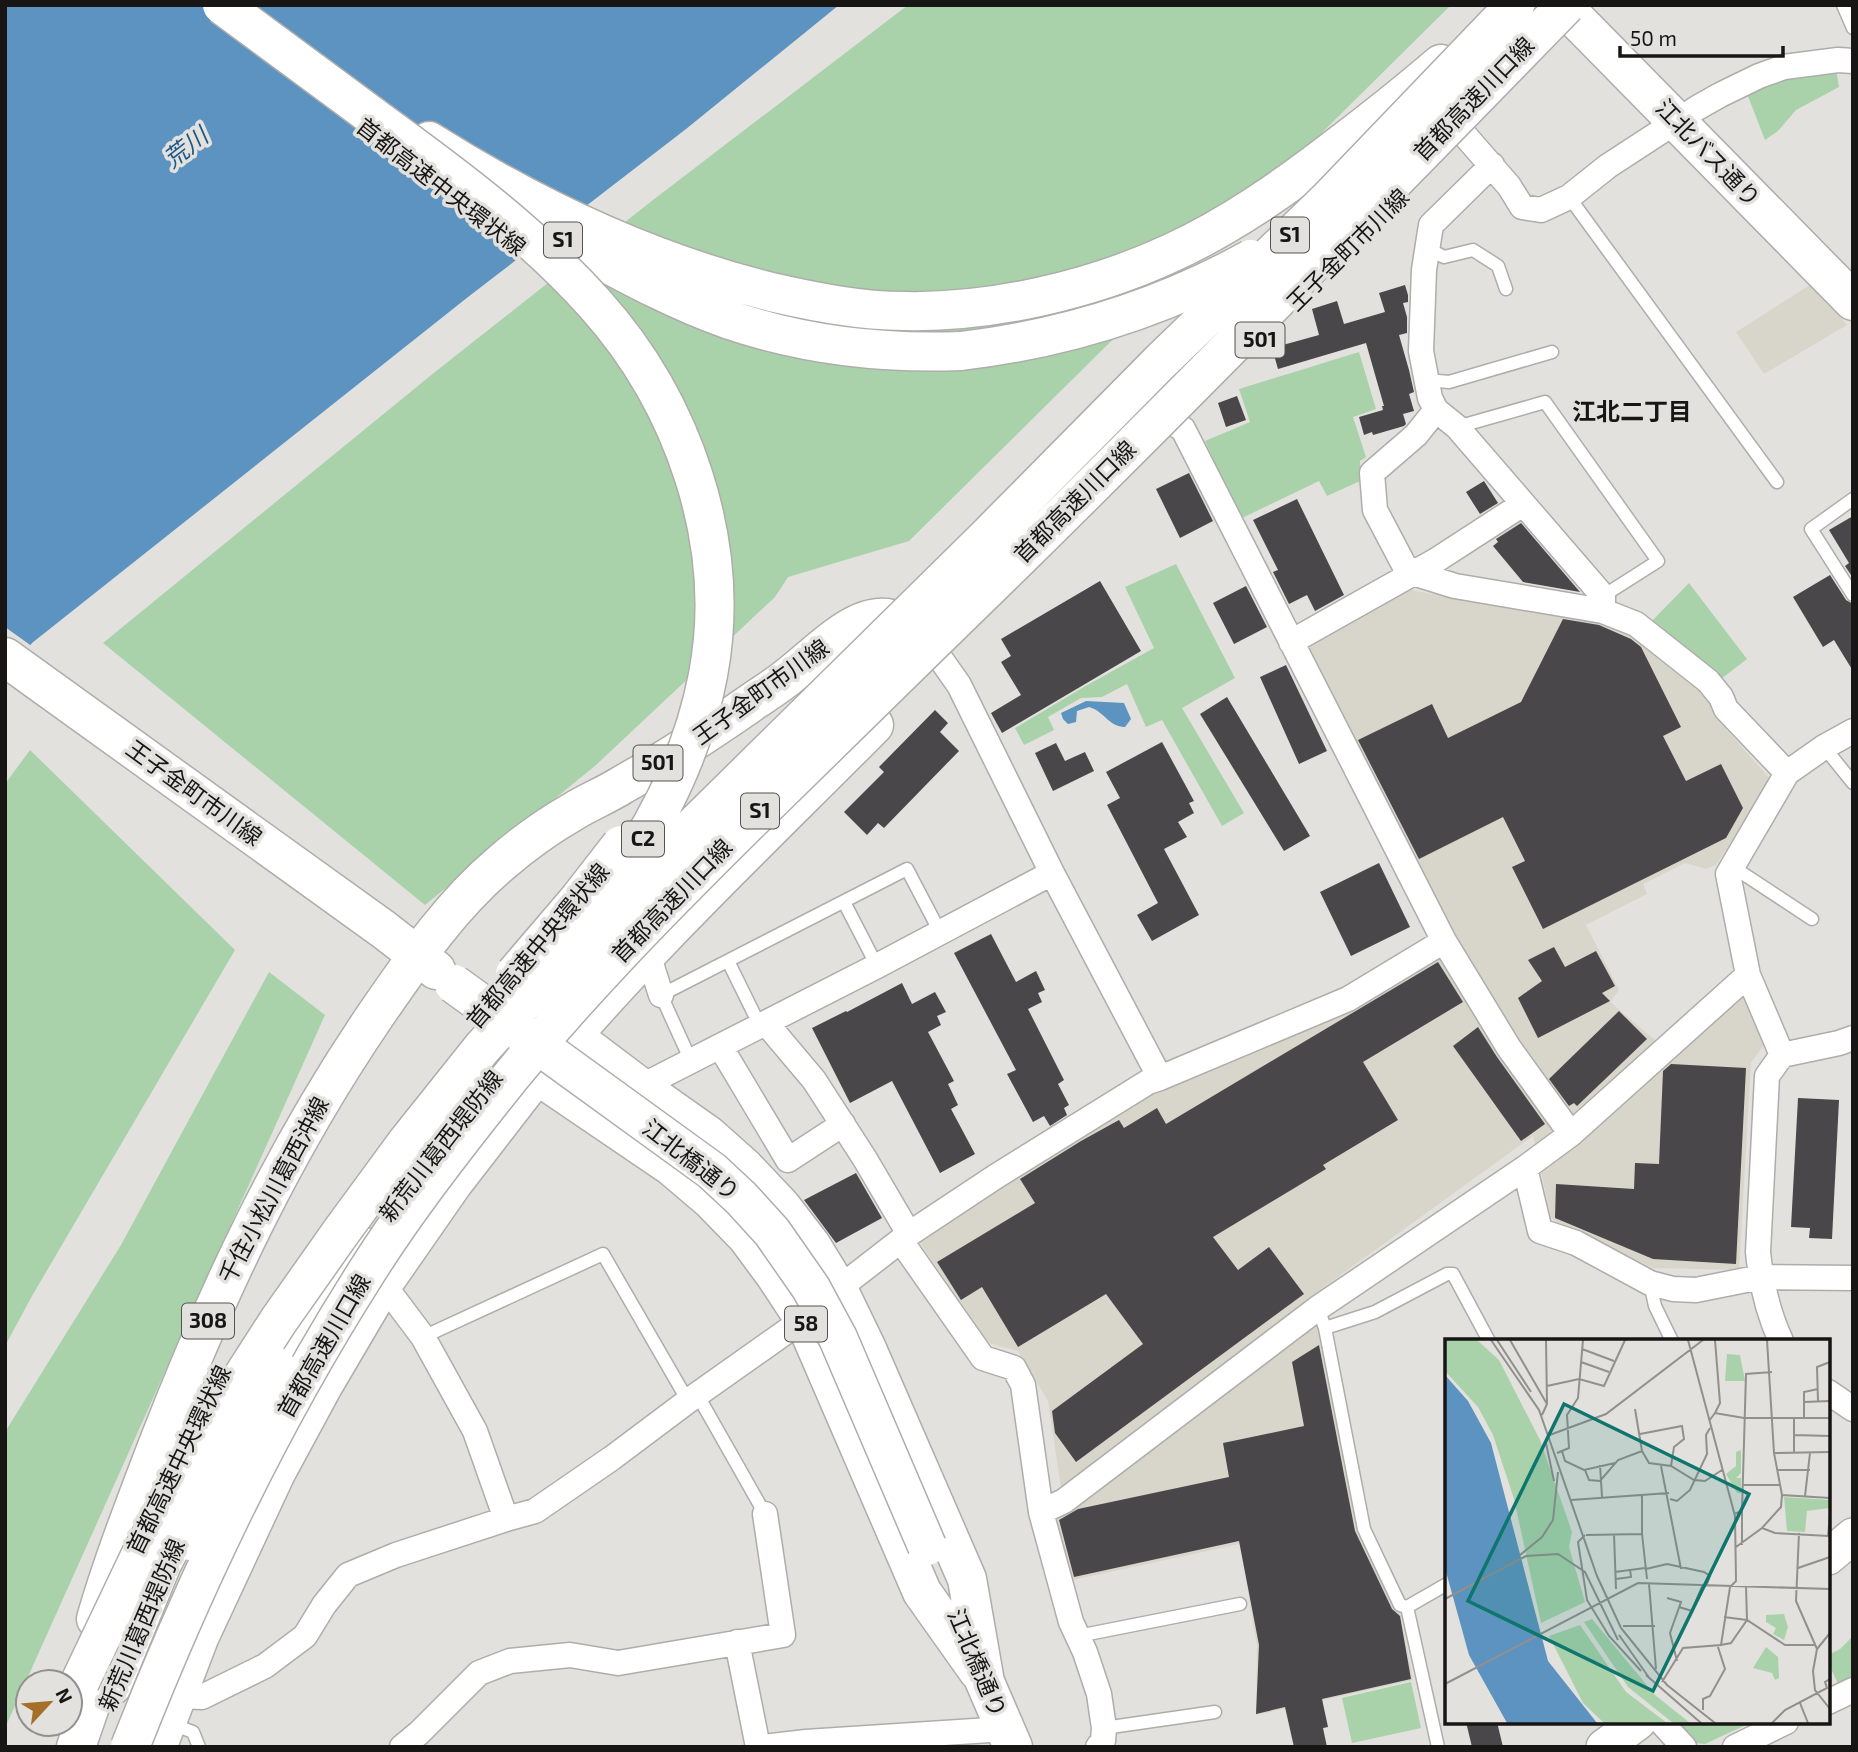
<svg xmlns="http://www.w3.org/2000/svg" width="1858" height="1752" font-family="'Exo 2','Noto Sans JP',sans-serif">
	<rect width="100%" height="100%" fill="#e2e1dd"/>
	<path fill="#d8d6cb" d="M 1813,283 L 1847,325 L 1764,374 L 1736,332 Z
		M 1410,590 L 1605,624 L 1640,641 L 1707,696 L 1719,721 L 1771,780 L 1716,865 L 1706,869 L 1685,863 L 1643,884 L 1647,894 L 1586,925 L 1619,990 L 1610,1002 L 1655,1040 L 1669,1056 L 1739,996 L 1746,997 L 1766,1042 L 1751,1063 L 1739,1270 L 1653,1268 L 1601,1242 L 1562,1229 L 1551,1217 L 1533,1136 L 1313,1295 L 1357,1533 L 1401,1616 L 1413,1680 L 1256,1715 L 1257,1646 L 1240,1544 L 1068,1581 L 1052,1518 L 1064,1508 L 1048,1401 L 1018,1351 L 989,1343 L 920,1243 L 922,1235 L 1154,1091 L 1455,944 L 1308,654 L 1308,643 Z"/>
	<path fill="#a9d2ab" d="M 908,5 L 1451,5 L 909,541 L 788,577 L 775,597 L 596,765 L 425,905 L 103,643 L 435,372 L 653,200 Z
		M 1836,69 L 1839,87 L 1796,110 L 1778,131 L 1765,140 L 1746,91 L 1779,77 Z
		M 1359,352 L 1376,409 L 1353,417 L 1366,457 L 1360,461 L 1360,481 L 1327,496 L 1319,481 L 1240,519 L 1205,441 L 1250,422 L 1239,389 Z
		M 1176,564 L 1235,678 L 1182,708 L 1244,813 L 1222,826 L 1162,720 L 1146,727 L 1127,684 L 1102,697 L 1081,698 L 1048,717 L 1054,730 L 1024,745 L 1015,728 L 1082,688 L 1154,648 L 1125,587 Z
		M 1689,583 L 1747,659 L 1721,679 L 1648,625 Z
		M 30,750 L 235,950 L 32,1296 L 5,1346 L 5,784 Z
		M 269,972 L 325,1015 L 5,1728 L 5,1432 L 121,1245 Z
		M 1853,1636 L 1853,1677 L 1838,1684 L 1828,1662 L 1828,1655 L 1840,1649 Z
		M 1411,1682 L 1421,1728 L 1352,1743 L 1342,1698 Z
		M 1679,1722 L 1752,1722 L 1705,1744 L 1695,1743 Z"/>
	<path fill="#5d93c0" d="M 5,5 L 839,5 L 686,129 L 468,297 L 32,643 L 5,677 Z
		M 1086,701 L 1124,703 L 1131,719 L 1125,727 C 1109,727 1104,711 1089,707 L 1077,711 L 1076,722 L 1068,724 L 1063,719 L 1061,713 Z"/>
	<path fill="#e2e1dd" d="M 5,627 L 33,647 L 5,680 Z"/>
	<path fill="#49474a" d="M 1405,285 L 1408,295 L 1408,302 L 1403,303 L 1407,317 L 1407,333 L 1399,335 L 1409,370 L 1414,392 L 1409,394 L 1414,411 L 1403,414 L 1406,424 L 1404,426 L 1373,435 L 1372,432 L 1364,435 L 1359,417 L 1383,410 L 1382,406 L 1384,406 L 1366,343 L 1278,369 L 1272,348 L 1319,335 L 1312,309 L 1337,301 L 1344,324 L 1385,312 L 1379,293 Z
		M 1237,396 L 1246,420 L 1226,427 L 1218,403 Z
		M 1189,473 L 1213,521 L 1180,538 L 1156,489 Z
		M 1484,481 L 1498,503 L 1480,514 L 1466,492 Z
		M 1297,499 L 1344,595 L 1315,611 L 1307,595 L 1289,604 L 1273,572 L 1278,570 L 1253,520 Z
		M 1853,516 L 1853,578 L 1845,566 L 1849,563 L 1829,530 Z
		M 1521,523 L 1580,592 L 1523,582 L 1493,546 L 1498,542 L 1496,539 Z
		M 1830,575 L 1846,600 L 1853,604 L 1853,671 L 1834,640 L 1823,647 L 1793,597 Z
		M 1100,581 L 1141,651 L 1002,733 L 991,713 L 1021,695 L 1001,662 L 1011,656 L 1001,639 Z
		M 1246,586 L 1267,627 L 1234,644 L 1213,603 Z
		M 1563,619 L 1599,625 L 1631,639 L 1641,647 L 1681,727 L 1663,736 L 1686,781 L 1721,764 L 1743,808 L 1726,838 L 1543,929 L 1512,867 L 1525,861 L 1503,817 L 1419,859 L 1358,740 L 1432,704 L 1448,738 L 1521,702 Z
		M 1286,665 L 1327,751 L 1299,764 L 1260,677 Z
		M 1227,697 L 1310,836 L 1284,851 L 1200,714 Z
		M 935,710 L 948,723 L 940,732 L 959,751 L 884,828 L 878,823 L 867,835 L 844,812 L 884,772 L 879,767 Z
		M 1162,742 L 1194,801 L 1189,803 L 1194,813 L 1178,822 L 1187,837 L 1164,849 L 1199,915 L 1152,941 L 1137,915 L 1158,903 L 1107,805 L 1120,798 L 1106,772 Z
		M 1056,743 L 1065,761 L 1085,752 L 1094,771 L 1053,791 L 1035,753 Z
		M 1379,863 L 1410,927 L 1351,956 L 1320,892 Z
		M 991,934 L 1016,982 L 1036,971 L 1045,990 L 1038,993 L 1042,1002 L 1028,1009 L 1064,1080 L 1058,1084 L 1069,1105 L 1064,1108 L 1067,1115 L 1050,1126 L 1044,1116 L 1033,1122 L 1007,1074 L 1016,1070 L 954,953 Z
		M 1554,947 L 1565,967 L 1596,951 L 1615,986 L 1602,993 L 1610,1001 L 1538,1038 L 1518,998 L 1542,981 L 1528,960 Z
		M 1438,962 L 1463,1002 L 1363,1062 L 1398,1120 L 1323,1165 L 1326,1169 L 1213,1237 L 1238,1270 L 1269,1247 L 1304,1294 L 1076,1462 L 1055,1433 L 1052,1411 L 1143,1344 L 1106,1294 L 1018,1347 L 982,1287 L 961,1300 L 937,1262 L 1035,1203 L 1020,1179 L 1081,1141 L 1119,1120 L 1124,1128 L 1157,1108 L 1166,1124 Z
		M 902,983 L 912,1004 L 935,992 L 946,1012 L 937,1016 L 941,1025 L 928,1032 L 954,1081 L 948,1084 L 958,1105 L 951,1109 L 975,1154 L 940,1173 L 892,1081 L 850,1103 L 812,1028 L 846,1011 L 847,1012 Z
		M 1619,1011 L 1647,1039 L 1577,1106 L 1574,1103 L 1569,1106 L 1549,1079 Z
		M 1478,1027 L 1497,1057 L 1545,1124 L 1521,1141 L 1453,1046 Z
		M 1671,1064 L 1746,1068 L 1736,1264 L 1653,1259 L 1555,1218 L 1556,1184 L 1634,1189 L 1635,1163 L 1659,1164 L 1663,1071 Z
		M 1798,1098 L 1839,1100 L 1832,1239 L 1809,1238 L 1810,1228 L 1791,1227 Z
		M 856,1173 L 882,1218 L 836,1243 L 804,1200 Z
		M 1319,1345 L 1355,1531 L 1392,1609 L 1400,1616 L 1411,1679 L 1322,1699 L 1328,1727 L 1323,1728 L 1327,1747 L 1294,1747 L 1285,1707 L 1256,1714 L 1259,1645 L 1239,1541 L 1074,1577 L 1059,1520 L 1078,1509 L 1229,1477 L 1223,1443 L 1304,1426 L 1292,1362 Z
		M 1466,1722 L 1497,1722 L 1503,1747 L 1472,1747 Z"/>
	<g fill="none" stroke-linecap="round" stroke-linejoin="round">
		<g stroke="#aeadaa" stroke-width="15">
			<path id="lane" d="M 1843,5 L 1853,28
				M 1569,197 L 1777,482
				M 1427,248 L 1444,257 L 1473,250 L 1498,266 L 1506,289
				M 1427,380 L 1449,382 L 1552,352
				M 1457,427 L 1545,402 L 1658,561 L 1603,596
				M 1853,499 L 1811,529 L 1853,595
				M 1824,747 L 1853,783
				M 1733,867 L 1812,919
				M 844,902 L 877,966
				M 728,961 L 760,1026
				M 691,1061 L 661,995 L 907,869 L 940,932
				M 1650,1283 L 1655,1306 L 1672,1341
				M 1318,1308 L 1325,1328 L 1364,1529 L 1400,1605 L 1407,1607 L 1438,1747
				M 1325,1328 L 1375,1312 L 1447,1274 L 1453,1274 L 1489,1341
				M 423,1337 L 603,1254 L 688,1401
				M 697,1394 L 765,1514
				M 1407,1607 L 1447,1584
				M 1078,1636 L 1240,1604
				M 169,1723 L 193,1732 L 199,1747
				M 1104,1728 L 1215,1712"/>
		</g>
		<g stroke="#aeadaa" stroke-width="27">
			<path id="street" d="M 1462,132 L 1509,186 L 1522,207 L 1541,210 L 1569,197 L 1608,166 L 1697,108 L 1720,95 L 1759,76 L 1784,67 L 1838,60 L 1853,61
				M 1492,165 L 1431,225 L 1424,270 L 1421,351 L 1430,398 L 1436,410 L 1457,427 L 1603,596 L 1603,611
				M 1436,410 L 1416,435 L 1372,473 L 1375,510 L 1404,565 L 1413,573 L 1455,586 L 1603,611 L 1636,624 L 1708,681 L 1721,697 L 1726,709 L 1787,773 L 1728,874 L 1748,975 L 1782,1055 L 1767,1076 L 1758,1252 C 1761,1282 1768,1313 1781,1341
				M 1152,411 L 1183,429 L 1444,941 L 1509,1048 L 1571,1134
				M 1291,642 L 1435,561 L 1523,504
				M 940,658 L 959,685 L 1052,873 L 1160,1078 L 1348,999 L 1444,941
				M 1787,773 L 1824,747 L 1853,731
				M 648,954 L 661,995
				M 766,1023 L 814,1080 L 865,1159 L 909,1234
				M 720,1046 L 788,1160 L 843,1124
				M 1782,1055 L 1839,1043 L 1853,1038
				M 640,1087 L 877,966 L 1052,873
				M 1525,1168 L 1540,1231 L 1576,1243 L 1650,1283 L 1673,1289 L 1696,1290 L 1761,1277 L 1853,1278
				M 901,1241 L 983,1358 L 1014,1368 L 1023,1385 L 1041,1512 L 1071,1622 L 1085,1652 L 1099,1694 L 1104,1728 L 1103,1741 L 1098,1747
				M 384,1285 L 423,1337 L 475,1431 L 506,1519
				M 838,1289 L 909,1234 L 995,1177 L 1148,1082 L 1160,1078
				M 1828,1392 L 1853,1409
				M 1041,1512 L 1064,1501 L 1318,1308 L 1525,1168 L 1571,1134 L 1748,975
				M 737,1642 L 758,1747
				M 178,1696 L 202,1697 L 265,1666 L 305,1636 L 324,1605 L 348,1575 L 396,1555 L 506,1519 L 535,1511 L 612,1458 L 688,1401 L 804,1319
				M 1828,1702 L 1853,1690
				M 1661,1722 L 1684,1747
				M 402,1747 L 419,1733 L 479,1673 L 510,1661 L 570,1655 L 618,1663 L 783,1635 L 765,1514
				M 762,1747 L 806,1742 L 1005,1729
				M 1735,1747 L 1786,1722"/>
		</g>
		<g stroke="#aeadaa" stroke-width="38">
			<path id="secondary" d="M 261,1391 L 364,1245
				M 1828,1557 L 1853,1536
				M 113,1687 L 163,1565 L 194,1505
				M 159,1747 L 201,1637 L 277,1474 L 324,1387 L 384,1285 L 455,1183 L 537,1077
				M 1604,1747 L 1638,1722"/>
		</g>
		<g stroke="#aeadaa" stroke-width="41">
			<path id="primary" d="M 1562,5 L 1853,301
				M 5,657 L 383,929 L 436,970
				M 550,1019 L 640,1087 L 708,1135 L 745,1168 L 781,1206 L 811,1245 L 838,1289 L 867,1349 L 967,1579 L 985,1682
				M 518,1062 L 671,1166 L 711,1200 L 747,1237 L 775,1275 L 804,1319 L 922,1592 L 978,1671
				M 537,1077 C 641,952 760,840 874,725
				M 96,1619 C 113,1560 136,1502 158,1444 C 217,1292 283,1151 375,1016 C 413,961 450,906 501,863 C 524,843 548,826 574,811 C 589,802 606,795 622,785 C 668,759 712,730 755,700 C 767,692 778,685 789,676 C 815,657 852,614 887,618 C 901,620 911,631 921,640
				M 975,1659 L 1013,1747"/>
		</g>
		<g stroke="#aeadaa" stroke-width="41">
			<path id="highway" d="M 429,141 C 535,208 650,262 771,292 C 815,302 860,311 904,311 C 992,313 1091,290 1171,253 C 1230,226 1284,188 1336,148 C 1372,121 1407,93 1441,64
				M 571,244 C 623,272 675,301 730,320 C 804,345 883,354 961,351
				M 76,1747 L 97,1686 L 112,1647"/>
		</g>
		<use href="#lane" stroke="#fff" stroke-width="12"/>
		<use href="#street" stroke="#fff" stroke-width="24"/>
		<use href="#secondary" stroke="#fff" stroke-width="35"/>
		<use href="#primary" stroke="#fff" stroke-width="38"/>
		<use href="#highway" stroke="#fff" stroke-width="38"/>
		<g stroke="#aeadaa" stroke-width="41" stroke-linecap="butt">
			<path id="primary-bridge" d="M 454,984 L 712,1171 L 741,1198 L 772,1232 L 811,1288 L 838,1338 L 927,1546"/>
		</g>
		<g stroke="#aeadaa" stroke-width="41" stroke-linecap="butt">
			<path id="highway-bridge" d="M 222,5 C 274,44 327,82 379,121 C 456,177 531,233 595,304 C 683,402 733,543 708,675 C 694,750 660,819 616,881
				M 961,351 C 1062,339 1162,308 1251,259
				M 515,974 L 579,899 L 621,845
				M 190,1541 L 232,1451 L 276,1366
				M 80,1682 L 141,1554 L 208,1432 L 241,1379 L 279,1320 L 341,1232 L 407,1142 L 482,1048 L 556,967 L 644,875 L 988,536 L 1161,361 L 1329,199 L 1515,5
				M 130,1747 C 194,1584 270,1424 364,1276 C 402,1215 447,1157 492,1100 C 570,1001 659,911 748,823 C 838,734 928,647 1018,559 C 1203,377 1385,191 1566,5"/>
		</g>
		<use href="#primary-bridge" stroke="#fff" stroke-width="38"/>
		<use href="#highway-bridge" stroke="#fff" stroke-width="38"/>
	</g>
	<g text-anchor="middle" stroke-width="7" stroke-linejoin="round" paint-order="stroke">
		<g fill="#e2e1dd" stroke="#545351" stroke-width="2">
			<rect x="1271" y="217.5" width="38" height="35" rx="5"/>
			<rect x="544" y="222.5" width="38" height="35" rx="5"/>
			<rect x="1235.5" y="322.5" width="49" height="35" rx="5"/>
			<rect x="633.5" y="745.5" width="49" height="35" rx="5"/>
			<rect x="741" y="793.5" width="38" height="35" rx="5"/>
			<rect x="622" y="821.5" width="42" height="35" rx="5"/>
			<rect x="182" y="1303.5" width="52" height="35" rx="5"/>
			<rect x="785" y="1306.5" width="42" height="35" rx="5"/>
		</g>
		<g font-size="21" font-weight="bold" fill="#171615">
			<text x="1290" y="242">S1</text>
			<text x="563" y="247">S1</text>
			<text x="1260" y="347">501</text>
			<text x="658" y="770">501</text>
			<text x="760" y="818">S1</text>
			<text x="643" y="846">C2</text>
			<text x="208" y="1328">308</text>
			<text x="806" y="1331">58</text>
		</g>
		<g font-size="23" fill="#171615" stroke="#e2e1dd">
			<text transform="translate(1474 99) rotate(-46)" y="8">首都高速川口線</text>
			<text transform="translate(1708 153) rotate(46)" y="8">江北バス通り</text>
			<text transform="translate(441 187) rotate(38)" y="8">首都高速中央環状線</text>
			<text transform="translate(1348 250) rotate(-45)" y="8">王子金町市川線</text>
			<text transform="translate(1075 502) rotate(-45)" y="8">首都高速川口線</text>
			<text transform="translate(761 692) rotate(-36)" y="8">王子金町市川線</text>
			<text transform="translate(194 793) rotate(36)" y="8">王子金町市川線</text>
			<text transform="translate(672 901) rotate(-46)" y="8">首都高速川口線</text>
			<text transform="translate(538 946) rotate(-50)" y="8">首都高速中央環状線</text>
			<text transform="translate(441 1146) rotate(-52)" y="8">新荒川葛西堤防線</text>
			<text transform="translate(691 1160) rotate(38)" y="8">江北橋通り</text>
			<text transform="translate(274 1190) rotate(-62)" y="8">千住小松川葛西沖線</text>
			<text transform="translate(324 1346) rotate(-60)" y="8">首都高速川口線</text>
			<text transform="translate(179 1460) rotate(-64)" y="8">首都高速中央環状線</text>
			<text transform="translate(142 1625) rotate(-67)" y="8">新荒川葛西堤防線</text>
			<text transform="translate(977 1663) rotate(67)" y="8">江北橋通り</text>
		</g>
		<g font-size="24" font-style="italic" fill="#1e5987" stroke="#e2e1dd">
			<text transform="translate(186 148) rotate(-38)" y="8">荒川</text>
		</g>
		<g font-size="24" font-weight="bold" fill="#171615" stroke="#e2e1dd">
			<text x="1632" y="420">江北二丁目</text>
		</g>
	</g>
	<g transform="translate(1445 1339)">
		<rect width="385" height="385" fill="#e2e1dd"/>
		<path d="M 0,1 L 32,1 L 54,21 L 95,101 L 127,193 L 124,208 L 140,263 L 96,284 L 69,160 L 48,96 L 33,68 L 0,32 ZM 282,15 L 295,16 L 300,42 L 280,42 ZM 296,111 L 296,134 L 291,139 L 296,139 L 296,154 L 292,154 L 281,135 L 291,127 L 291,113 ZM 339,158 L 385,161 L 384,169 L 362,172 L 360,193 L 342,192 ZM 339,275 L 343,288 L 339,301 L 328,295 L 331,289 L 321,283 L 321,276 ZM 147,280 L 210,356 L 245,384 L 228,384 L 183,348 L 139,283 ZM 135,286 L 181,353 L 222,384 L 159,384 L 138,364 L 104,297 ZM 321,308 L 333,318 L 334,339 L 330,341 L 327,334 L 308,329 Z" fill="#a9d2ab"/>
		<path d="M 0,36 L 23,62 L 46,104 L 103,322 L 152,384 L 62,384 L 24,316 L 0,229 Z" fill="#5d93c0"/>
		<path fill="none" stroke="#91908d" stroke-width="2" d="M 46,1 L 94,71 L 152,237 L 176,289 L 222,346 L 270,384M 52,1 L 86,53M 65,1 L 102,65M 322,1 L 329,114 L 337,156 L 385,159M 137,10 L 169,22M 136,23 L 164,33M 102,47 L 134,40 L 159,47 L 180,1M 373,62 L 372,28 L 385,23M 359,63 L 385,62M 190,70 L 197,112M 270,74 L 275,64 L 270,1M 97,76 L 102,65 L 101,1M 359,78 L 359,53 L 373,50M 349,79 L 349,114M 264,82 L 270,74 L 299,79 L 385,79 L 385,82M 195,95 L 237,87 L 239,100 L 229,108 L 226,127M 349,96 L 385,97M 102,97 L 161,75 L 258,1M 101,104 L 109,142M 117,112 L 120,122 L 139,131 L 170,124M 112,114 L 124,109 L 122,76 L 133,59 L 138,1M 329,114 L 385,113M 155,126 L 157,158M 216,127 L 236,230M 140,131 L 144,141 L 155,142 L 173,121 L 197,112 L 204,124 L 226,127 L 249,141 L 260,142 L 277,131M 332,131 L 365,131M 297,146 L 335,146M 360,157 L 365,114M 225,160 L 232,162 L 245,151 L 262,115 L 261,96 L 265,89M 126,161 L 224,154M 297,173 L 297,206M 289,175 L 297,172 L 301,35 L 327,33M 317,189 L 330,194 L 383,197 L 385,175M 354,194 L 351,262 L 372,310M 169,195 L 171,250M 197,195 L 202,240M 140,196 L 133,203 L 142,261 L 164,297 L 196,332M 141,196 L 197,195 L 197,157M 291,208 L 317,189 L 336,168 L 337,156M 75,216 L 97,198 L 108,181 L 113,133M 353,229 L 385,218M 201,230 L 222,225 L 259,233 L 265,237 L 262,245M 170,233 L 200,229M 171,240 L 186,238 L 185,230M 204,245 L 211,330M 222,259 L 236,263 L 225,294 L 232,322M 0,260 L 81,217 L 113,215 L 140,233 L 173,301M 234,268 L 247,272 L 258,245M 279,278 L 302,281 L 340,306 L 371,306M 178,287 L 210,287M 385,294 L 372,310 L 368,332 L 370,351 L 385,370M 174,296 L 205,340M 276,306 L 286,304 L 302,281 L 301,247M 201,336 L 256,384M 217,343 L 238,309 L 276,306 L 285,248 L 291,242 L 290,177 L 243,1M 0,345 L 193,244 L 385,250M 355,364 L 363,384M 258,371 L 258,360 L 265,357 L 280,330 L 273,308M 327,384 L 340,371 L 382,349 L 380,343 L 385,340"/>
		<path fill="#0f766e" fill-opacity="0.15" stroke="#0f766e" stroke-width="3.5" d="M 119,65 L 304,155 L 208,352 L 23,262 Z"/>
		<rect width="385" height="385" fill="none" stroke="#171615" stroke-width="3.5"/>
	</g>
	<rect width="1858" height="1752" fill="none" stroke="#171615" stroke-width="14"/>
	<g transform="translate(49 1703) rotate(64)"><circle r="33" fill="#e2e1dd" stroke="#91908d" stroke-width="2"/>
	<path d="M0-5L12 26L0 18L-12 26Z" fill="#a56f29"/>
	<text y="-10" font-size="19" font-weight="bold" text-anchor="middle" fill="#171615">N</text>
	</g>
	<path d="M1620 46v10h163v-10" fill="none" stroke="#171615" stroke-width="3.5"/>
	<text x="1630" y="46" font-size="21" fill="#171615" stroke="#e2e1dd" stroke-width="5" paint-order="stroke">50 m</text>
</svg>
